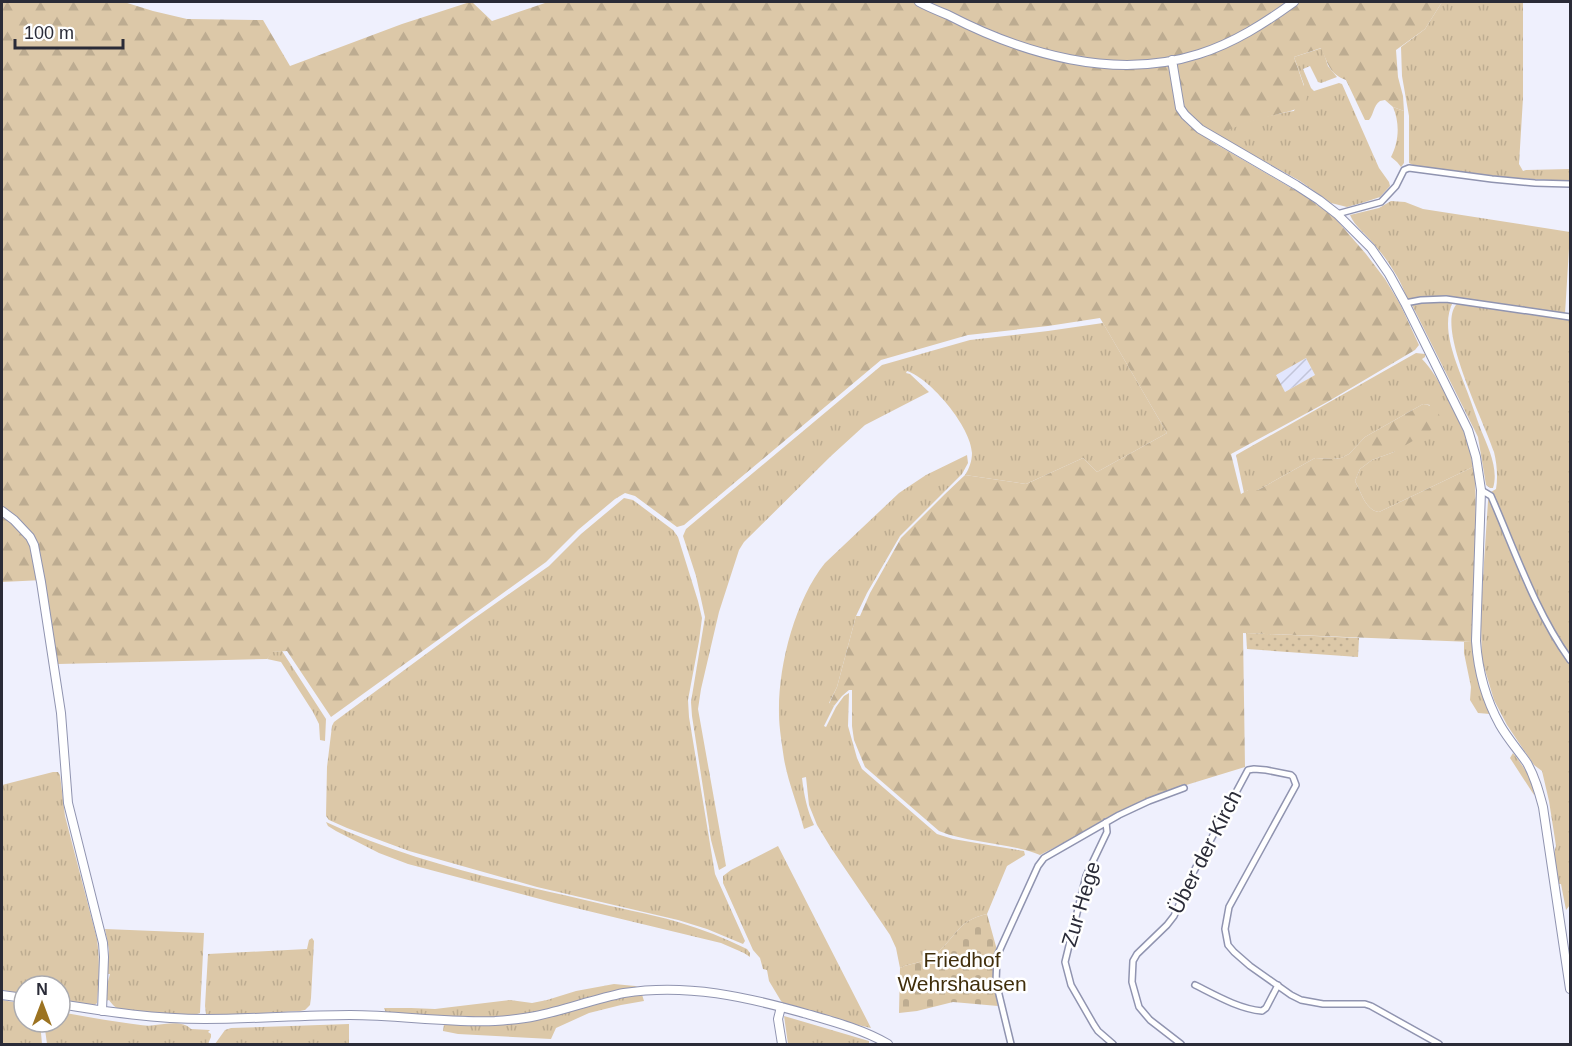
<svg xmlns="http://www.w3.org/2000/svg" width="1572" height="1046" font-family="Arial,sans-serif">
	<defs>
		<pattern id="industrial-furrows" width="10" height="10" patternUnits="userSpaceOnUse" patternTransform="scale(1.5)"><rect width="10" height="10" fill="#e2e6fd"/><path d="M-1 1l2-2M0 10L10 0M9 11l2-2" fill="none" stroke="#c2c5d9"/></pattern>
		<pattern id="grass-tufts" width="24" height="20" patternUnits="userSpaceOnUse" patternTransform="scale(1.5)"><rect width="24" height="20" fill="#dcc8a8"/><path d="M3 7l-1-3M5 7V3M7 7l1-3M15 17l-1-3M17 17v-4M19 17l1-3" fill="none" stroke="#bdac91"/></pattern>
		<pattern id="forest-firs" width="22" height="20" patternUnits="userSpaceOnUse" patternTransform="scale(1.5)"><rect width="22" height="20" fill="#dcc8a8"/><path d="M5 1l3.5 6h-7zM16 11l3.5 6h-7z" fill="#bdac91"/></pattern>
		<pattern id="cemetery-stones" width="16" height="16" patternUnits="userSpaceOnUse" patternTransform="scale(1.5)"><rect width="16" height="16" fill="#dcc8a8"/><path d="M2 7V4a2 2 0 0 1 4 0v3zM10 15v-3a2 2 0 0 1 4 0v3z" fill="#bdac91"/></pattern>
		<pattern id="garden-dots" width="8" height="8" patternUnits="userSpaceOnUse" patternTransform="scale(1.5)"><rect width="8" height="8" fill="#dcc8a8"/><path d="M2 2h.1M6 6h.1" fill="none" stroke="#bdac91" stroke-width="1.8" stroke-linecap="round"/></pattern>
	</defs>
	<rect width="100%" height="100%" fill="#eff0fd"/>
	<path fill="url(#industrial-furrows)" d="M 1306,358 L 1315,375 L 1285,392 L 1275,375 Z"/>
	<path fill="url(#grass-tufts)" d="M 1442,2 L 1523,2 L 1523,98 L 1519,164 L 1523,171 L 1526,170 L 1570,169 L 1570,181 L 1493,177 L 1413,165 L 1409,163 L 1409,116 L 1402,76 L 1401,47 L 1425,29 Z
		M 1322,48 L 1328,66 L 1337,77 L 1321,83 L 1318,82 L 1310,66 L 1303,69 L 1311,88 L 1314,91 L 1339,83 L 1342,84 L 1379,168 L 1389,182 L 1390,186 L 1380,197 L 1365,202 L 1347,207 L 1331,203 L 1300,181 L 1217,135 C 1234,124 1273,114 1294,111 L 1304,85 L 1294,57 Z
		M 1393,107 L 1404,111 L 1404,163 L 1401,167 L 1397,162 L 1391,157 C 1399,142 1400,123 1393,107 Z
		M 1391,201 L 1405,202 L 1423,209 L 1570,232 L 1565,314 L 1445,297 L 1407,300 C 1403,282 1386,258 1374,244 C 1366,234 1355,227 1350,215 L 1379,208 Z
		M 1431,301 L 1453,302 C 1439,328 1458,366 1467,391 C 1472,404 1476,417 1481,430 C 1488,447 1499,469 1493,488 L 1490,488 L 1486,485 L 1478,437 L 1412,305 L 1414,303 Z
		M 1458,303 L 1570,320 L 1570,656 C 1548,624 1533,588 1517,552 L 1514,552 L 1556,643 L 1570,664 L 1570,905 L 1566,910 L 1561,884 L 1558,884 C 1556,873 1552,857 1556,846 L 1549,801 L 1542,771 L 1534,765 L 1507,725 L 1494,700 L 1482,660 L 1481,626 L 1482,593 L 1488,501 L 1491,492 L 1496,489 C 1498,478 1497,464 1494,452 C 1486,425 1433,323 1458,303 Z
		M 1103,323 L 1167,433 L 1097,472 L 1083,458 L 1026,484 L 965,475 C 969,469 972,461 972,453 C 971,427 931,379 907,371 L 906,373 L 910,374 L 929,392 L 865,425 L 831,456 L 744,542 L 739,550 L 719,612 L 701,689 L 698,709 L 726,866 L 719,870 L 711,840 L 692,716 L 691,702 L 705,617 L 696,576 L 683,536 L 686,529 L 882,365 L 970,340 L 1048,331 Z
		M 1416,353 L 1425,354 L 1425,357 L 1422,359 C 1439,376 1460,420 1468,443 C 1471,451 1471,459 1473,467 L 1379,512 C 1366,511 1361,492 1355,481 L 1360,469 L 1372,460 L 1394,452 L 1430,405 L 1423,404 L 1365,437 L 1349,454 L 1341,458 L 1333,459 L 1315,458 L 1258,490 L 1248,490 L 1244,493 L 1236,455 Z
		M 967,455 L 968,463 L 962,474 L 900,536 L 867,593 L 856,616 L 837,687 L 829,703 L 834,706 L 824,726 L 826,727 L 836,707 L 844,696 L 849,693 L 848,726 L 857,758 L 862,769 L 937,834 L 953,839 L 1024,851 L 1025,855 L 1007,866 L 987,914 C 954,921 956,941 931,957 C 922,963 910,963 900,968 L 896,948 L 890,935 L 831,848 L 817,825 L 809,805 L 806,777 L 802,778 C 804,795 807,810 814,825 L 804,829 C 798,806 788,782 784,759 C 782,744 779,728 779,713 C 778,666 795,600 825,563 L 899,493 L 926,475 Z
		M 624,498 L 633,500 L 673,530 L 678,537 L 698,601 L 702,618 L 699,641 L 688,700 L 689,717 L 715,874 L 745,941 L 743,944 L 707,929 L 678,920 L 537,887 L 409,851 L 347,828 L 329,820 L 326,816 L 327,767 L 332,726 L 334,722 L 472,620 L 549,566 L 581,534 Z
		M 1464,642 L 1472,642 L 1479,677 L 1490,714 L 1478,713 L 1470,700 L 1471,687 L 1464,653 Z
		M 282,651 L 326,719 L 325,741 L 320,740 L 319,724 L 313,712 L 281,662 L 267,659 L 272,652 Z
		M 1513,753 C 1522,765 1534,779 1534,795 L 1510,758 Z
		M 53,772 L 58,772 L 60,775 L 65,816 L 97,939 C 100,961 99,981 97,1003 L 94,1006 L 60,1001 L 60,986 L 24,986 L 24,994 L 2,990 L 2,785 Z
		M 326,822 C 406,860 498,880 585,900 C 616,908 648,913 678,922 C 702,929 725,938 747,949 L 750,953 L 750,957 L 744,953 L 721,943 L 555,903 L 408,864 L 379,853 L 336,831 L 328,826 Z
		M 778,846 L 871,1028 L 845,1022 L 784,1004 L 781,1001 L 769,981 L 767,970 L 763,969 L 760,958 L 753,950 L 723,883 L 723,876 L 731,870 Z
		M 105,929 L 204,933 L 200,1013 C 189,1018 133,1012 119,1009 C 114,1007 112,1004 109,1000 L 106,1001 L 105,992 L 110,974 L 107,974 L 109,950 Z
		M 312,938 L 314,941 L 311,998 L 310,1005 L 305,1010 L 300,1011 L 208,1016 L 206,1014 L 205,1006 L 208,954 L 307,949 L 309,940 Z
		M 614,984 L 635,986 L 640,988 L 644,1001 L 621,1005 L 589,1013 L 556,1028 L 551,1039 L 458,1034 L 443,1031 L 445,1018 L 386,1013 L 384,1008 L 411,1008 L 435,1009 L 510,1000 L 532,1003 L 547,1000 L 576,991 Z
		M 2,1000 L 24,1004 L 24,1022 L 40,1022 L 42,1044 L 2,1044 Z
		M 60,1012 C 82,1016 104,1020 126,1023 C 135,1024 146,1027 155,1025 C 166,1024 183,1020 191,1029 L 210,1030 L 208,1032 L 211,1034 L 211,1037 L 208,1044 L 47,1044 L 44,1022 L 60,1022 Z
		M 784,1016 L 869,1041 L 869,1044 L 788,1044 Z
		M 349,1024 L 349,1044 L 215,1044 L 225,1030 L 231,1028 Z"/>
	<path fill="url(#forest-firs)" fill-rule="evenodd" d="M 2,2 L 124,2 L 153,11 L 187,19 L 263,20 L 290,66 L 402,24 L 470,2 L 472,2 L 492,21 L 548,2 L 1442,2 L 1425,29 L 1396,50 L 1398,77 L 1403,96 L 1404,111 L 1393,107 L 1385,100 L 1380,101 C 1373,106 1374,114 1369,120 L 1365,120 L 1346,80 C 1329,74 1328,63 1321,48 L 1294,57 L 1307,95 L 1306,103 C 1295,112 1283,112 1271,116 C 1249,122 1228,128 1209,140 L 1305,196 L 1334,217 L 1366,254 L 1385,279 L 1400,304 L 1419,345 L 1415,350 L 1329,401 L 1231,454 L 1241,494 L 1248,490 L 1258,490 L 1315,458 L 1333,459 L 1341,458 L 1349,454 L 1365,437 L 1423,404 C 1434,405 1443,414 1440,425 L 1394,452 L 1372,460 L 1360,469 L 1355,481 C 1361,492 1366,511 1379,512 L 1473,467 L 1475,471 L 1476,522 L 1472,642 L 1243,633 L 1245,767 L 1183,786 L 1106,821 L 1040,855 C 1008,842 971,844 939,831 L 865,767 L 854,740 L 852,726 L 852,690 L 849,690 L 842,696 L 834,706 L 829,704 L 837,687 L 856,616 L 860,616 L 870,593 L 901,538 L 945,494 L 965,475 L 1026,484 L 1083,458 L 1097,472 L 1167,433 L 1100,318 L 1048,326 L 968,335 L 881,360 L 684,525 L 677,527 L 635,496 L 625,493 L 615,499 L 578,530 L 546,562 L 331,717 L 287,651 L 273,652 L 267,659 L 58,664 L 43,580 L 2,582 ZM 1306,358 L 1315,375 L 1285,392 L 1276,375 Z"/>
	<path fill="url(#cemetery-stones)" d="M 987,914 L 997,950 L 993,959 L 993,982 L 998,1006 L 953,1002 L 917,1011 L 899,1013 L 900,968 C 910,963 922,963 931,957 C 956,941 954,921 987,914 Z"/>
	<path fill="url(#garden-dots)" d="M 1246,633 L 1359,638 L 1358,657 L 1247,649 Z"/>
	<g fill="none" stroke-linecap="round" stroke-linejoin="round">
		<g stroke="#9094b0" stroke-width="8">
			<path id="street" d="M 1337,214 L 1381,202 L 1396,186 L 1404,170 L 1409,168 L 1492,179 L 1535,183 L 1570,184
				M 1405,303 L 1421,300 L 1446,299 L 1570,317
				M 1481,490 L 1491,496 C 1515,551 1535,611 1570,660
				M 1106,822 L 1107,832 L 1086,876 L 1065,962 L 1071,985 L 1094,1025 L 1098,1031 L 1113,1044
				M 1195,985 C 1215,995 1239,1009 1262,1011 L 1266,1008 L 1278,985
				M 1011,1044 L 996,982 L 997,956 L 1038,866 L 1044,858 L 1119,815 L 1149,801 L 1184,788
				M 1181,1044 L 1150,1020 L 1139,1007 L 1132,982 L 1133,961 L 1137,954 L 1167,925 L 1174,916 L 1194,871 L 1248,770 L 1254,769 L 1266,770 L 1291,775 L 1293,777 L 1296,785 L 1229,907 L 1225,929 L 1228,945 L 1234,952 L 1250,966 L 1291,995 L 1301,1000 L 1323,1004 L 1365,1004 L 1371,1006 L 1439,1044"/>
		</g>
		<g stroke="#9094b0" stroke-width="10">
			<path id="secondary" d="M 919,2 C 928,7 938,11 948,15 C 1023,54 1115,81 1199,54 C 1234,43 1265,23 1294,2
				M 1172,60 L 1180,108 L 1185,115 L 1200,129 L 1296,185 L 1319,200 L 1337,214 L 1371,248 L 1389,274 L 1405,303 L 1468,430 L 1476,457 L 1481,490 L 1476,641 C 1478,670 1486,700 1500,725 C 1508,739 1518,750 1527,763 C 1535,777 1539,792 1543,807 L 1570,989
				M 2,511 L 14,520 L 30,537 L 34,545 L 41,582 L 61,713 L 68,803 L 103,943 L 104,957 L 102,1011
				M 2,995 L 24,998
				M 60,1004 C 108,1012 156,1019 205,1019 C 253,1019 301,1015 350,1015 C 399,1015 447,1023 495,1021 C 509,1020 522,1019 536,1016 C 565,1010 594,999 624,993 C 687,983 747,997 807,1014 C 835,1022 864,1030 888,1044
				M 781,1007 L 778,1019 L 782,1044"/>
		</g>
		<use href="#street" stroke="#fff" stroke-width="5"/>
		<use href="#secondary" stroke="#fff" stroke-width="8"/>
	</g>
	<g text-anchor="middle" stroke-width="5" stroke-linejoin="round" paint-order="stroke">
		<g font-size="21" fill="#2a2b37" stroke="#fff">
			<text transform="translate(1205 852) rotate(-63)" y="7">Über der Kirch</text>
			<text transform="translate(1081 904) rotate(-73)" y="7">Zur Hege</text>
		</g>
		<g font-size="21" fill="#402e0b" stroke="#fff">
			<text x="962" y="967">Friedhof<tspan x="962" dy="24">Wehrshausen</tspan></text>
		</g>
	</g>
	<rect width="1572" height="1046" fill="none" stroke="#2a2b37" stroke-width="6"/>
	<g transform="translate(42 1004)"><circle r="28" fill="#ffffff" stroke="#aaaaaf" stroke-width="1.5"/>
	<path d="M0-4.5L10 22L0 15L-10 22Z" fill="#9c7321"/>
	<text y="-9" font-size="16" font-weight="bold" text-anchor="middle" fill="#2a2b37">N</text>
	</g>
	<path d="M15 39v9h108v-9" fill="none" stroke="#2a2b37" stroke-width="3"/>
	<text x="24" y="39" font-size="18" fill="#2a2b37" stroke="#ffffff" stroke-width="4.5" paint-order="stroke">100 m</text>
</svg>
